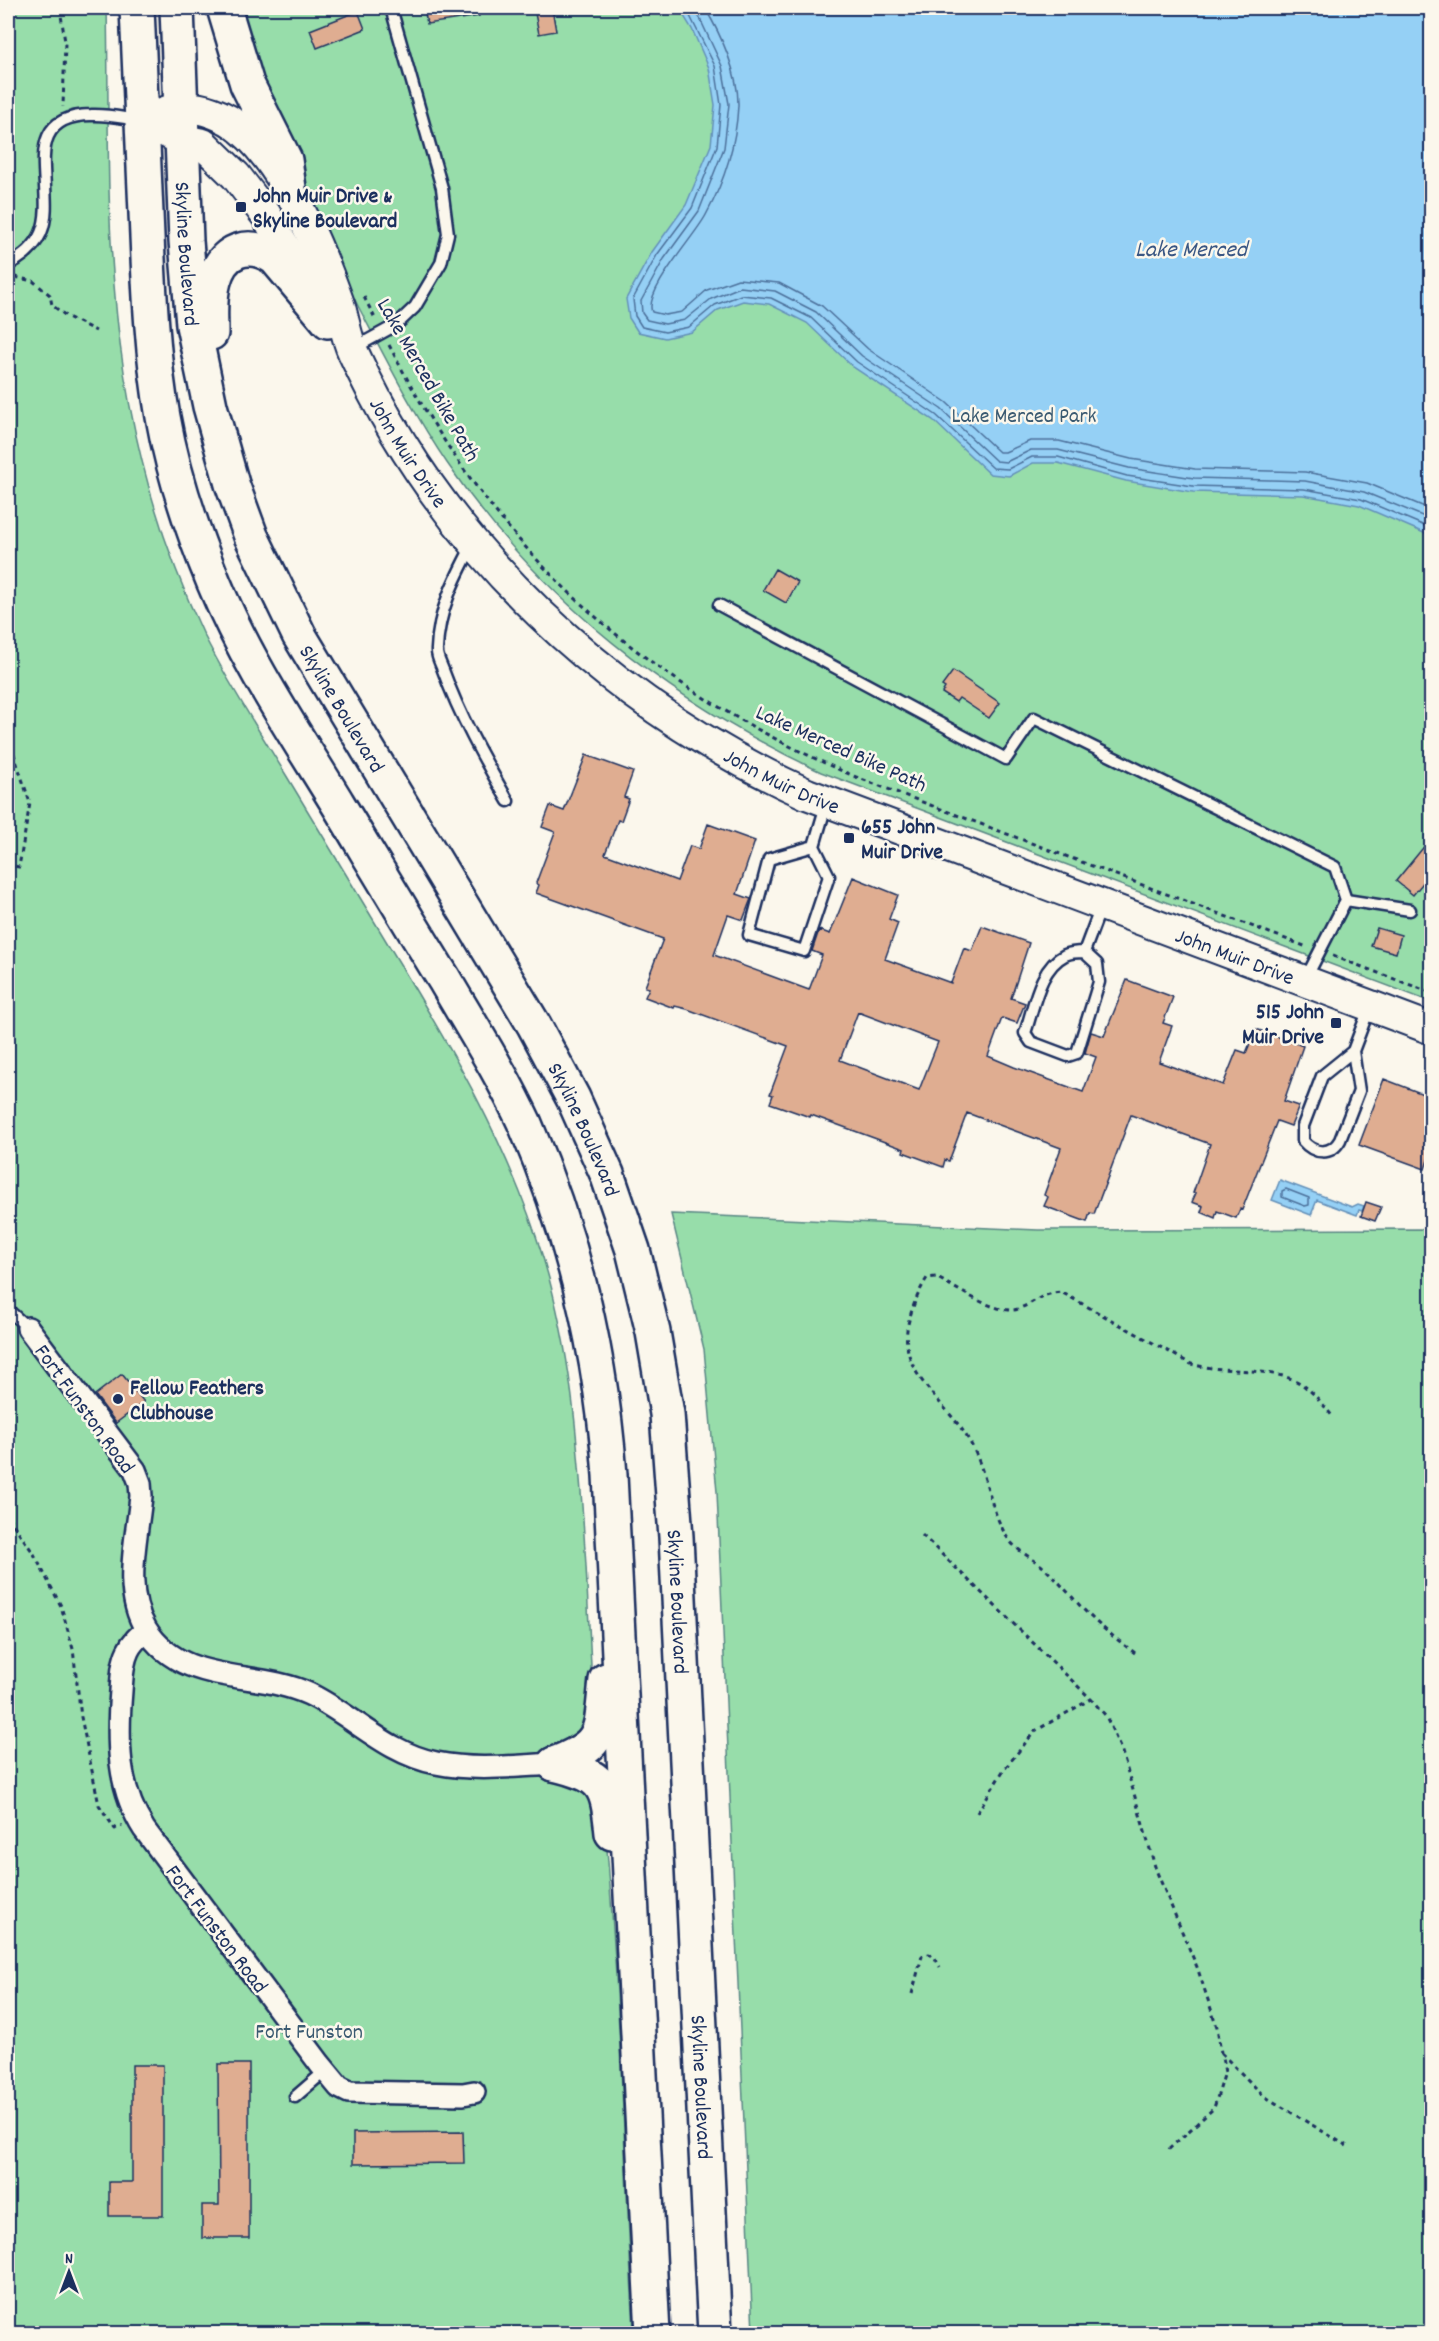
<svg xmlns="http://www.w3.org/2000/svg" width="1439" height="2341" font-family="Dekko,sans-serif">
	<rect width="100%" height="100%" fill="#fbf7ec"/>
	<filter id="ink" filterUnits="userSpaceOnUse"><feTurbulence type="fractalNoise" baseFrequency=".0167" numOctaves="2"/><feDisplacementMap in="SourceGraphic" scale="12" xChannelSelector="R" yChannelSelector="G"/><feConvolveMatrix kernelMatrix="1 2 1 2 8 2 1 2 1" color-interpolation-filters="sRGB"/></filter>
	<g filter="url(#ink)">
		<path fill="#97ddaa" stroke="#598684" stroke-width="1.5" d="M 8,8 L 107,8 C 109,100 106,193 114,285 C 123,405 152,525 204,635 C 228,683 258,729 286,775 C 324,838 362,901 400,964 C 454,1054 502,1135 536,1236 C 573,1343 579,1454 586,1566 C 590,1646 594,1725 598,1805 L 604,1815 C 620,1987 624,2159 634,2330 L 636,2333 L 8,2334 Z
			M 228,8 L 1431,8 L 1431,1002 L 821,772 C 671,702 540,600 447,463 C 413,413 386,359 358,306 C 337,265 311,224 294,181 C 270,124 250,65 228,8 Z
			M 671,1214 L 1038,1230 L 1431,1229 L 1431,2333 L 753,2333 L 717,1492 L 704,1349 Z"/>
		<path fill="#95d0f5" stroke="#6490b9" stroke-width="1.5" d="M 679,8 L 1431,8 L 1431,536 L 1359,505 L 1303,495 L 1193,492 L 1126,481 L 1058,463 L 1033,463 L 1009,476 L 990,474 L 933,420 L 853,367 L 807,323 L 769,304 L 743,301 L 718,310 L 692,332 L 665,338 L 638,332 L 629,318 L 626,299 L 652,252 L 686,205 L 711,145 L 715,105 L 709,68 L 692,29 Z
			M 1280,1180 L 1352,1207 L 1358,1204 L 1364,1206 L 1362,1211 L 1359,1210 L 1357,1215 L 1317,1200 L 1311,1215 L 1272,1200 Z"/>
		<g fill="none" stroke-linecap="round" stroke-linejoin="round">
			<path stroke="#4c6f9a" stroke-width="1.5" d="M 686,8 L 715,66 L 721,105 L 717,146 L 692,208 L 657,255 L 633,299 L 635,316 L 642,327 L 665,332 L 689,327 L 715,305 L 741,295 L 771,298 L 811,318 L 857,362 L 936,415 L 993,468 L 1008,469 L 1032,457 L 1058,457 L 1127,476 L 1193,486 L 1304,489 L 1361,499 L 1432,529
				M 695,8 L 722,66 L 729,104 L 724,148 L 699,211 L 664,259 L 641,301 L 642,313 L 647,320 L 665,324 L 685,320 L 711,299 L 740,287 L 775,291 L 816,312 L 862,356 L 941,409 L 996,461 L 1006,462 L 1031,450 L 1058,450 L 1129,468 L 1194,478 L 1305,481 L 1364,492 L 1432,520
				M 705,8 C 721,35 739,74 738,106 C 736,144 724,182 706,215 C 696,235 643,292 652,312 L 665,315 L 682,312 L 707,290 L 738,279 L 779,283 L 822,306 L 868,349 L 946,402 L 999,452 L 1005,452 L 1030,441 L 1059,441 L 1131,459 L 1195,469 L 1305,472 L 1367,483 L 1432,510
				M 1286,1189 L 1309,1198 L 1309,1205 L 1305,1206 L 1282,1197 L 1282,1191 Z"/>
		</g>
		<path fill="#dfad91" stroke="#1b2f5e" stroke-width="1.5" fill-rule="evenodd" d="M 424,8 L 478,8 L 479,16 L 427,24 Z
			M 534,8 L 552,8 L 556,31 L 539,34 Z
			M 358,11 L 365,29 L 317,48 L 310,30 Z
			M 775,569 L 798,582 L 786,603 L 763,590 Z
			M 953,671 L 1000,703 L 989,718 L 959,698 L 956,702 L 942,693 L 945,688 L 942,686 Z
			M 586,755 L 633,772 L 624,797 L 629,799 L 621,821 L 618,820 L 605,854 L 677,881 L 690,846 L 699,849 L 708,824 L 755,841 L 737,894 L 751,899 L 749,904 L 743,920 L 728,915 L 714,955 L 809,990 L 822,955 L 812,951 L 819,930 L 830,934 L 853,877 L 898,895 L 889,919 L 898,923 L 885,959 L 951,983 L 964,948 L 972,951 L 982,926 L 1029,943 L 1011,998 L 1025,1003 L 1017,1023 L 1002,1018 L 988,1056 L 1014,1067 L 1083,1092 L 1096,1057 L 1085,1053 L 1091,1032 L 1104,1036 L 1127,980 L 1173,997 L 1163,1023 L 1172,1026 L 1159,1062 L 1223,1085 L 1237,1050 L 1246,1053 L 1256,1029 L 1303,1046 L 1284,1101 L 1299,1106 L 1291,1126 L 1277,1121 L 1242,1210 L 1240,1209 L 1236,1218 L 1217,1211 L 1215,1218 L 1201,1212 L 1203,1206 L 1192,1202 L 1196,1193 L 1193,1193 L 1210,1144 L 1131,1115 L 1094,1214 L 1090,1213 L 1087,1222 L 1044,1206 L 1048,1197 L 1044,1195 L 1061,1148 L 967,1113 L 949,1161 L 945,1160 L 943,1167 L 903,1152 L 904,1149 L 811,1115 L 810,1117 L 770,1103 L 773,1095 L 770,1094 L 788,1046 L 687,1009 L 675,1006 L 674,1008 L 645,997 L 649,988 L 645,987 L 663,939 L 536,893 L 539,885 L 536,883 L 555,832 L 542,827 L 550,806 L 564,811 ZM 858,1012 L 938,1042 L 919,1090 L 840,1060 Z
			M 1431,838 L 1431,873 L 1413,895 L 1396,881 Z
			M 1377,928 L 1401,935 L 1396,953 L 1371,946 Z
			M 1384,1079 L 1431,1097 L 1431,1151 L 1425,1169 L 1359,1145 Z
			M 1366,1202 L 1381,1207 L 1375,1221 L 1361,1216 Z
			M 122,1374 L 144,1402 L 116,1423 L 95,1395 Z
			M 218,2064 L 249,2064 L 249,2238 L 202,2238 L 202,2205 L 219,2205 Z
			M 132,2065 L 163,2065 L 163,2216 L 109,2216 L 109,2182 L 132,2182 Z
			M 463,2132 L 464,2163 L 353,2164 L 353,2133 Z"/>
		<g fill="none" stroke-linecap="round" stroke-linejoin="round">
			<g stroke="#1b2f5e" stroke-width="15">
				<path id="lane" d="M 8,265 C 21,258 35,247 41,233 C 59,191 14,116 91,115 C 107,114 123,118 138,120
					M 354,348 L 396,325 L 415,307 L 441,263 L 448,234 L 442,188 L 391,8
					M 472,546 C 455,578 438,611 437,649 C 436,656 441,664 443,670 C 460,717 484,759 508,801
					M 719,605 L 1006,759 L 1034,718 L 1335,867 L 1346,900 L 1306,978
					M 814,846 L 829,876 L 804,951 L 749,935 L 769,859 L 814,846 L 827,802
					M 1346,900 L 1410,910
					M 1084,952 L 1097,964 L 1099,982 L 1077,1053 L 1068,1056 L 1031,1042 L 1025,1033 C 1034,1007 1039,968 1065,955 C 1071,952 1078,952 1084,952 Z
					M 1084,952 L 1101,907
					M 1353,1051 L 1359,1091 L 1340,1140 C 1331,1156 1314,1154 1303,1141 L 1303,1126 L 1322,1076 L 1353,1051 L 1370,1006
					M 8,1310 L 28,1328
					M 295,2097 L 325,2071"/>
			</g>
			<g stroke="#1b2f5e" stroke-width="26">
				<path id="street" d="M 28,1328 L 135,1470 L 140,1483 L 141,1496 C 137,1540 122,1590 146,1629 C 182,1687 255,1669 309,1694 C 353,1715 386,1753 436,1763 C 475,1771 514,1766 554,1764
					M 146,1630 C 139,1636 132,1642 128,1651 C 122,1663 122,1678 121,1691 C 117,1739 117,1787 144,1829 L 320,2064 L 339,2087 L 349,2092 L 463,2094 L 474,2092"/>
			</g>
			<g stroke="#1b2f5e" stroke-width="34">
				<g id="secondary">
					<path id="s1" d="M 142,121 C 154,117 168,109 180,108 C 200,105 226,116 241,129 C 285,165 320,250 339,304 C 344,319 346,337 353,352 C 443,550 611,705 807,794 L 1432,1029"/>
					<path d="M 161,130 L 182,140 L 203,144 L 236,176 L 266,215 L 304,280"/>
				</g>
			</g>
			<g stroke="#1b2f5e" stroke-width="38">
				<g id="primary">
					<path d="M 137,8 C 140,76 143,144 146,213 C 149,281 151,350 163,417 C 173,474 192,530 214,583 C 246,661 294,732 338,804 C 373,862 408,921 444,979 C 472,1027 502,1074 525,1124 C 574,1237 601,1353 610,1475 L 653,2334"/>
					<path id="s2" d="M 177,8 L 186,241 L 193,325 L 210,406 L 232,484 L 251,536 L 299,635 L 534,1025 L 573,1098 L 607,1174 L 633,1250 L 653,1332 L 667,1414 L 676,1537 L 715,2334"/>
					<path d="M 224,8 L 247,84 L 285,160 L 289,188"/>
					<path d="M 211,333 C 211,315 209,298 214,281 C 222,250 248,240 275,258 L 328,321"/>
					<path d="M 554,1764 C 603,1776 607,1783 612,1833"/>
					<path d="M 554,1764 C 606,1744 600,1732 606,1680"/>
				</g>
			</g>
			<path stroke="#1b2f5e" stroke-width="3" stroke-dasharray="4.5 4.5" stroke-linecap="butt" d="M 60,8 L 65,42 L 63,107
				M 15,277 L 33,281 L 50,295 L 52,305 L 66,316 L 96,331
				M 364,297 L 376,320
				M 389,345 C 497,554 640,684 856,777 L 1307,947
				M 8,736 L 30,803 L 19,867 L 8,865
				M 1333,956 L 1432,993
				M 8,1517 L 34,1554 L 61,1606 L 73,1649 L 81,1717 L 99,1805 L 115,1829 L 122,1825
				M 922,1535 L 1091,1699 L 1106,1716 L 1122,1752 L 1156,1870 L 1197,1967 L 1217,2027 L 1221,2053 L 1225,2072 L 1214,2108 L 1168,2150
				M 1135,1653 C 1119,1641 1103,1629 1089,1615 C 1073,1599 1059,1581 1042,1566 C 1031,1557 1015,1550 1007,1537 C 989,1508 987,1473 971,1444 C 950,1403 897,1376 908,1324 C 912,1308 918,1292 927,1278 L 936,1277 C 954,1287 998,1316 1018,1309 C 1036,1302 1040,1294 1061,1292 L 1191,1364 C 1224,1373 1260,1367 1292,1379 C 1309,1386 1322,1403 1333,1417
				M 977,1813 L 1003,1771 L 1035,1731 L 1091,1699
				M 912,1994 L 922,1956 L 929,1954 L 935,1958 L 940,1967
				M 1221,2053 L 1264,2096 L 1347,2146"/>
			<use href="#lane" stroke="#fbf7ec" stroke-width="10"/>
			<use href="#street" stroke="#fbf7ec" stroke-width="21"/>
			<use href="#secondary" stroke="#fbf7ec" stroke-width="30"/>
			<use href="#primary" stroke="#fbf7ec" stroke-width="33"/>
		</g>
	</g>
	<g fill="#1b2f5e" stroke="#fbf7ec" stroke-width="2">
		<rect x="235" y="201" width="12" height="12" rx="3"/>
		<rect x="843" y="832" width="12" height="12" rx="3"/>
		<rect x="1330" y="1017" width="12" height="12" rx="3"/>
		<circle cx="118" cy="1399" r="6"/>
	</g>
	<g text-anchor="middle" stroke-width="5" stroke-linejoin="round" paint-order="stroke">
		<g font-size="22" font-weight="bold" fill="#1b2f5e" stroke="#fbf7ec" text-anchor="start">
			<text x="253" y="202">John Muir Drive &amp;<tspan x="253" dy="25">Skyline Boulevard</tspan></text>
			<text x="861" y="833">655 John<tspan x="861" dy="25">Muir Drive</tspan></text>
			<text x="1324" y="1018" text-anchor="end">515 John<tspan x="1324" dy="25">Muir Drive</tspan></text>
			<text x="130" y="1394">Fellow Feathers<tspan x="130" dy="25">Clubhouse</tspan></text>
		</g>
		<g font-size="22" fill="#1b2f5e" stroke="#fbf7ec">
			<text dy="8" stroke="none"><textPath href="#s2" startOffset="246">Skyline Boulevard</textPath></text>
			<text transform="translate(430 379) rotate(60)" y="8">Lake Merced Bike Path</text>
			<text dy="8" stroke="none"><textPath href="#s1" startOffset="474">John Muir Drive</textPath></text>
			<text dy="8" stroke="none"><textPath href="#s2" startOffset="732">Skyline Boulevard</textPath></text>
			<text transform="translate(842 747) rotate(24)" y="8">Lake Merced Bike Path</text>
			<text dy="8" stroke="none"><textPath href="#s1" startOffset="978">John Muir Drive</textPath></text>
			<text dy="8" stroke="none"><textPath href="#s1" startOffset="1464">John Muir Drive</textPath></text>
			<text dy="8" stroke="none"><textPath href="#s2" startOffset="1218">Skyline Boulevard</textPath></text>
			<text transform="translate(86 1408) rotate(54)" y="8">Fort Funston Road</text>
			<text dy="8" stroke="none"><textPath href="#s2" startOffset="1704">Skyline Boulevard</textPath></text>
			<text transform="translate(218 1928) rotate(53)" y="8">Fort Funston Road</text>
			<text dy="8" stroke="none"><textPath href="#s2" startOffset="2190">Skyline Boulevard</textPath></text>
		</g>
		<g font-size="22" fill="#3a5a71" stroke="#fbf7ec">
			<text x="1024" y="422">Lake Merced Park</text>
			<text x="309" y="2038">Fort Funston</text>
		</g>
		<g font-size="24" font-style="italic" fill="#3a5784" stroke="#fbf7ec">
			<text x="1191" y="256">Lake Merced</text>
		</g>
	</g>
	<rect width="1439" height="2341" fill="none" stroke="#fbf7ec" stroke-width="30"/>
	<rect x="15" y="15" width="1409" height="2311" fill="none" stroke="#1b2f5e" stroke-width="2" filter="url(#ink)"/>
	<g transform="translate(69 2272)" stroke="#fbf7ec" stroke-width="4.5" paint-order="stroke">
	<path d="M0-4.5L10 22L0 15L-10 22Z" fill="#1b2f5e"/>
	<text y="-9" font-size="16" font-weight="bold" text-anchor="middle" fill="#1b2f5e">N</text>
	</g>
</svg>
